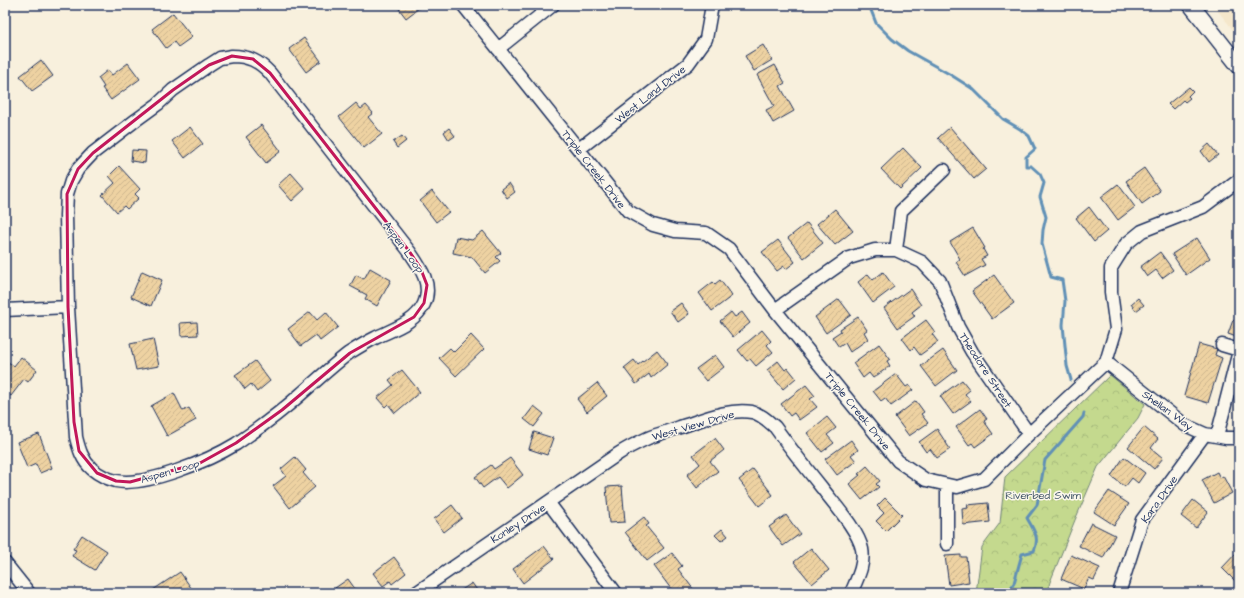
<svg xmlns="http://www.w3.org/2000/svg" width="1244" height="598" font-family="'Architects Daughter',sans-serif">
	<defs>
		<pattern id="park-crowns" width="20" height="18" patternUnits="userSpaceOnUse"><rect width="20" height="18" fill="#c4d98e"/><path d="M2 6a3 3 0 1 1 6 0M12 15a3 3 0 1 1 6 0" fill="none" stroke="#a8bb7d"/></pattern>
		<pattern id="building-hatch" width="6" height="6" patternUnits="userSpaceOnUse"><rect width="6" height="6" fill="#eed2a2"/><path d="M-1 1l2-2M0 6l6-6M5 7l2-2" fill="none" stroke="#ccb58e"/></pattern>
	</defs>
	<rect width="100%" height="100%" fill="#f8f0dd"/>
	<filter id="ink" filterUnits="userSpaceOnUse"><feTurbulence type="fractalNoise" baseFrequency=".025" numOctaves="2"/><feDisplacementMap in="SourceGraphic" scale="8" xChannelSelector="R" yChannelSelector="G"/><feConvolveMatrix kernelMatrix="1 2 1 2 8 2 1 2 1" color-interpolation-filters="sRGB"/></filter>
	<g filter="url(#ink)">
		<path fill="#f5e7cb" d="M 1213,5 L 1239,5 L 1239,37 Z"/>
		<path fill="url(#park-crowns)" stroke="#708476" d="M 1110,375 L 1145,404 L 1138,418 L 1098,467 L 1075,520 L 1050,582 L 1047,593 L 976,593 L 982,547 L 1000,523 L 1005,477 Z"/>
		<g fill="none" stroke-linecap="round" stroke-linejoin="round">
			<path stroke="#6190b6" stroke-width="3" d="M 869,5 L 876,23 L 892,39 L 908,51 L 951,75 L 973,89 L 1003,119 L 1020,129 L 1029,136 L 1035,149 L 1026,157 L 1026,166 L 1031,166 L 1040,174 L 1044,183 L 1040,197 L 1046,217 L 1043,230 L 1042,244 L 1051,277 L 1062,280 L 1065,301 L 1063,325 L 1067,366 L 1071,380
				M 1008,593 L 1014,583 L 1022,554 L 1034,551 C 1040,537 1034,531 1027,518 L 1037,505 L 1045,460 L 1083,417 L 1084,413"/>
		</g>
		<path fill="url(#building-hatch)" stroke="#1b2f5e" d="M 396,5 L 423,5 L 406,18 Z
			M 173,13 L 192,37 L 178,47 L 174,42 L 166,48 L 152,29 Z
			M 304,38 L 321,61 L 306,72 L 289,49 Z
			M 763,45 L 772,60 L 754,71 L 745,56 Z
			M 41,60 L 53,76 L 32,91 L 20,76 Z
			M 128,63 L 140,79 L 111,100 L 102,88 L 104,87 L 98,78 L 108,70 L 112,75 Z
			M 775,65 L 785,83 L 780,86 L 794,111 L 773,123 L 766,110 L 774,106 L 757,75 Z
			M 1189,87 L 1193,91 L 1188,96 L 1190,98 L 1185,102 L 1183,100 L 1173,109 L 1168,104 Z
			M 356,103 L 361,109 L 366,105 L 373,113 L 368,117 L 382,134 L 364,148 L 339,117 Z
			M 261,125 L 281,151 L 266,163 L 246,137 Z
			M 190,127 L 203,144 L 185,158 L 172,141 Z
			M 950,127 L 986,169 L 974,179 L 938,138 Z
			M 449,128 L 455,136 L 449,140 L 444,132 Z
			M 402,136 L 406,141 L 397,148 L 393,142 Z
			M 1209,144 L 1218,155 L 1209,162 L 1201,151 Z
			M 903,148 L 922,168 L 900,189 L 881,169 Z
			M 132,150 L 146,151 L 145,163 L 131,161 Z
			M 119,166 L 140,189 L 135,194 L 139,198 L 127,209 L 124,206 L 117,212 L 102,195 L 115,183 L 109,176 Z
			M 1144,168 L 1160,191 L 1142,204 L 1126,181 Z
			M 291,173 L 305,189 L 292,201 L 278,185 Z
			M 509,183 L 515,192 L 507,198 L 501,189 Z
			M 1118,184 L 1135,207 L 1118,220 L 1101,197 Z
			M 432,191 L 449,212 L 436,222 L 420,201 Z
			M 1089,207 L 1107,231 L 1094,242 L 1076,218 Z
			M 835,209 L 853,231 L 835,245 L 817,224 Z
			M 807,223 L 823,243 L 804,258 L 788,238 Z
			M 973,228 L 985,248 L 983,249 L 987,256 L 981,259 L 985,265 L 965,276 L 956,262 L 960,259 L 950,242 Z
			M 483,231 L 501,253 L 496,257 L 500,261 L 485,273 L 472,257 L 453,253 L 456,237 L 472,240 Z
			M 1197,238 L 1210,258 L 1186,275 L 1172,254 Z
			M 778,240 L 795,262 L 786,269 L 784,266 L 777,271 L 762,252 Z
			M 1160,252 L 1173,270 L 1162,278 L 1156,270 L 1147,277 L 1140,267 Z
			M 370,268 L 391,280 L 377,306 L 365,299 L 367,295 L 350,286 L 356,275 L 364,279 Z
			M 142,271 L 162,280 L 151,306 L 131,297 Z
			M 883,272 L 894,287 L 873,303 L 858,282 L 868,274 L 873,280 Z
			M 994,275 L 1014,303 L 992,319 L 972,291 Z
			M 720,280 L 732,296 L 712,311 L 699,293 L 713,282 L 715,284 Z
			M 910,289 L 921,305 L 912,312 L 915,316 L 898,328 L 884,308 Z
			M 1138,298 L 1144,305 L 1136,311 L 1131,304 Z
			M 839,299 L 851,315 L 826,333 L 815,317 Z
			M 681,303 L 689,314 L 678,322 L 670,311 Z
			M 310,312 L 317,320 L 326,312 L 338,327 L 320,341 L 316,335 L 301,346 L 288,329 Z
			M 731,312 L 735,317 L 742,312 L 750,323 L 733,337 L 720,321 Z
			M 858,317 L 867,330 L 864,332 L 868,339 L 850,352 L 845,343 L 839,347 L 832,337 L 841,331 L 840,329 Z
			M 926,320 L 935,332 L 932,334 L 938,342 L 920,355 L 914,347 L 911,350 L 902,338 Z
			M 1233,320 L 1239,323 L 1239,338 L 1228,334 Z
			M 197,322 L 198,335 L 181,336 L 180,323 Z
			M 762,330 L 771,341 L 767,345 L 773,352 L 756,366 L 750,359 L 747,361 L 738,350 Z
			M 471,335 L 484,349 L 456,376 L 439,358 L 450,348 L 454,352 Z
			M 153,339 L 159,366 L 136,370 L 130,344 Z
			M 879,344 L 890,359 L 887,361 L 890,366 L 873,378 L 869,373 L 863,378 L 853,363 Z
			M 1199,344 L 1217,349 L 1215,355 L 1222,358 L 1208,403 L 1184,396 Z
			M 657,350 L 668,364 L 651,378 L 649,374 L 636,384 L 624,368 L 634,360 L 638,365 Z
			M 943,350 L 957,370 L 936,386 L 921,366 Z
			M 715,355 L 724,367 L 706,381 L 696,369 Z
			M 21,357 L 37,370 L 28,382 L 24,379 L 11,396 L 5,392 L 5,360 L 14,366 Z
			M 255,361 L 270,381 L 257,392 L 251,384 L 245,389 L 235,375 Z
			M 778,361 L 785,370 L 788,368 L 796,378 L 783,389 L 767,370 Z
			M 402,370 L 420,392 L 395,413 L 388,404 L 385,407 L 377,398 L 393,385 L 389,380 Z
			M 896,374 L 906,387 L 909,385 L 913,390 L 891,406 L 885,398 L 881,401 L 873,391 Z
			M 962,380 L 970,390 L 965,394 L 971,401 L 953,414 L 940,396 Z
			M 597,383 L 607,396 L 587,412 L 577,399 Z
			M 806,385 L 815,396 L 810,399 L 817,407 L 799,420 L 794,413 L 790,416 L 781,404 Z
			M 174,393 L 183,411 L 189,408 L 196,420 L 167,436 L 151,406 Z
			M 916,401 L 924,412 L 921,414 L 928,423 L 909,436 L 895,417 Z
			M 534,406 L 544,414 L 534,427 L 524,419 Z
			M 980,409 L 987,419 L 984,421 L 993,434 L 975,447 L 972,443 L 969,445 L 956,427 Z
			M 827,417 L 836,428 L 827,435 L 834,443 L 822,452 L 807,433 Z
			M 1144,427 L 1158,439 L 1151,448 L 1163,458 L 1154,469 L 1128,447 Z
			M 937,429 L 950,449 L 937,458 L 930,449 L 926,452 L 919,442 Z
			M 534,432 L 553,438 L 547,455 L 529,449 Z
			M 39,434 L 52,468 L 40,473 L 36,464 L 27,468 L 17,442 Z
			M 715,438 L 724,450 L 710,461 L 718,471 L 697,488 L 687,475 L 700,464 L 693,455 Z
			M 851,440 L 858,450 L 851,455 L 856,461 L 837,475 L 825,459 Z
			M 295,457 L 306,470 L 303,473 L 315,487 L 290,508 L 273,486 L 286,476 L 281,469 Z
			M 1124,457 L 1145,473 L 1138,483 L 1132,478 L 1125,487 L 1111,476 Z
			M 510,458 L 523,475 L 507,488 L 498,477 L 483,488 L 475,477 L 491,465 L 494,469 Z
			M 867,466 L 880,481 L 876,484 L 879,487 L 862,500 L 849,484 L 860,475 L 858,474 Z
			M 753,469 L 773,495 L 759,506 L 739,480 Z
			M 1217,472 L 1220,478 L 1223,476 L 1232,493 L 1214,503 L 1202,480 Z
			M 622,486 L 625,522 L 609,523 L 606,487 Z
			M 1109,491 L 1129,504 L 1114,525 L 1094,512 Z
			M 885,498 L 902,515 L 886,531 L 876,521 L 884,513 L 877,506 Z
			M 1193,500 L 1208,512 L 1196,528 L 1181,516 Z
			M 988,503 L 990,522 L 963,525 L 962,509 L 968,508 L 967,505 Z
			M 452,505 L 462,518 L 444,532 L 434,519 Z
			M 786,515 L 800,534 L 783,546 L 769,527 Z
			M 644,517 L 649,524 L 646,526 L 664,548 L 647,561 L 625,532 Z
			M 1091,523 L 1115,535 L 1103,558 L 1079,546 Z
			M 722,529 L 728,536 L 721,541 L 715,535 Z
			M 82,535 L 107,551 L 95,570 L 72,556 L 76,550 L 73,549 Z
			M 544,546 L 554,559 L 523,583 L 513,569 Z
			M 811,548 L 829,570 L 812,584 L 794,562 Z
			M 1239,550 L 1239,585 L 1222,568 Z
			M 672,553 L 682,566 L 678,569 L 694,590 L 691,593 L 674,593 L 654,566 Z
			M 961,555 L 961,557 L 966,557 L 969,582 L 949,585 L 945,556 Z
			M 1071,555 L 1100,568 L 1094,580 L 1089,578 L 1084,589 L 1061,579 Z
			M 394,557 L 406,573 L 392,584 L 390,581 L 383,586 L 373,573 Z
			M 180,572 L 194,592 L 155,593 L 153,590 Z
			M 348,579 L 358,593 L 339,593 L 335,588 Z
			M 472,583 L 479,593 L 461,593 L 460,591 Z"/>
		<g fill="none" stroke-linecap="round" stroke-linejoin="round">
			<g stroke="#1b2f5e" stroke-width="15">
				<path id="minor" d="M 463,5 L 628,211 L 653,225 L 675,231 L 706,233 L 729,249 L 775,310 L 898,461 L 926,480 L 957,487 L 984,479 L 1029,434 L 1106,362 L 1116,329 L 1111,292 L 1111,268 L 1126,244 L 1142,231 L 1203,207 L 1239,180
					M 498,49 L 553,5
					M 232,56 C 248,56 259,61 270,73 L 409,251 C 420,267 433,284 424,304 C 415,323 393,329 375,338 C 367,342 357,348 349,353 C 332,366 317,380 301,394 C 281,412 258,429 236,444 C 210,460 146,487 116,481 C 108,479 98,474 92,469 C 82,460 79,449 76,437 L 68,307 L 66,215 L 67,194 L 71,181 L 78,169 L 93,153 L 136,120 L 158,104 L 173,90 L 209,65 L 220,58 Z
					M 579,149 L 688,64 L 706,39 L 712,5
					M 896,250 L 901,211 L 944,170
					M 5,310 L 68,307
					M 775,310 L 849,258 L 875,250 L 896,250 L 922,262 L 940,281 L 958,327 L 972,352 L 1029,434
					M 1222,345 L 1239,350
					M 1106,362 L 1185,425 L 1205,434 L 1226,438 L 1239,438
					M 1217,436 L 1239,351
					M 947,485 L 947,544
					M 548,502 L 616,593
					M 5,563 L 29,593
					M 416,593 L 618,454 C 627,448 637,443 648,438 C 658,434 669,431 680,427 C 702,420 728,408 752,412 C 761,414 768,421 775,427 C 790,448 806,468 822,488 C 834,504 858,530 862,549 C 865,565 857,579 851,593
					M 1119,593 L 1142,520 L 1205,434"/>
			</g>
			<g stroke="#1b2f5e" stroke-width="18">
				<path id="major" d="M 1191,5 L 1239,66"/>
			</g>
			<use href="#minor" stroke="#fbf7ec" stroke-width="12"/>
			<use href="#major" stroke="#fbf7ec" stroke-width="15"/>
		</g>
	</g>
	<path fill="none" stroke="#c2185b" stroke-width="3" stroke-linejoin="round" d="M 232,56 L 253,59 L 270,73 L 409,251 L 420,267 L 427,285 L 424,303 L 414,317 L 350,353 L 282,410 L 236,443 L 200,463 L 130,482 L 116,481 L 97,473 L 79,451 L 74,422 L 68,307 L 67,194 L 78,169 L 93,153 L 173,90 L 209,65 Z"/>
	<g text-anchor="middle" stroke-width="3" stroke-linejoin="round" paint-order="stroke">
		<g font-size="11" fill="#1b2f5e" stroke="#fbf7ec">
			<text transform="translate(650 94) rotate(-38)" y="4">West Land Drive</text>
			<text transform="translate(594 169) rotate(52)" y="4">Triple Creek Drive</text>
			<text transform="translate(404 247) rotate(54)" y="4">Aspen Loop</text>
			<text transform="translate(986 370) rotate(57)" y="4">Theodore Street</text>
			<text transform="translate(1168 410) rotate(36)" y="4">Shellan Way</text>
			<text transform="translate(858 411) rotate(51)" y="4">Triple Creek Drive</text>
			<text transform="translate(693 425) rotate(-16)" y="4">West View Drive</text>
			<text transform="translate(170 471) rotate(-16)" y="4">Aspen Loop</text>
			<text transform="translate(1159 499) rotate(-55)" y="4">Kara Drive</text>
			<text transform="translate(518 523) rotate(-33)" y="4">Konley Drive</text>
		</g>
		<g font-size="11" fill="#455a6a" stroke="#fbf7ec">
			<text x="1043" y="499">Riverbed Swim</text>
		</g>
	</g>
	<rect width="1244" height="598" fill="none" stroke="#fbf7ec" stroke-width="20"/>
	<rect x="10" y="10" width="1224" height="578" fill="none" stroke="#1b2f5e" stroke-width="1.5" filter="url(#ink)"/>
</svg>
